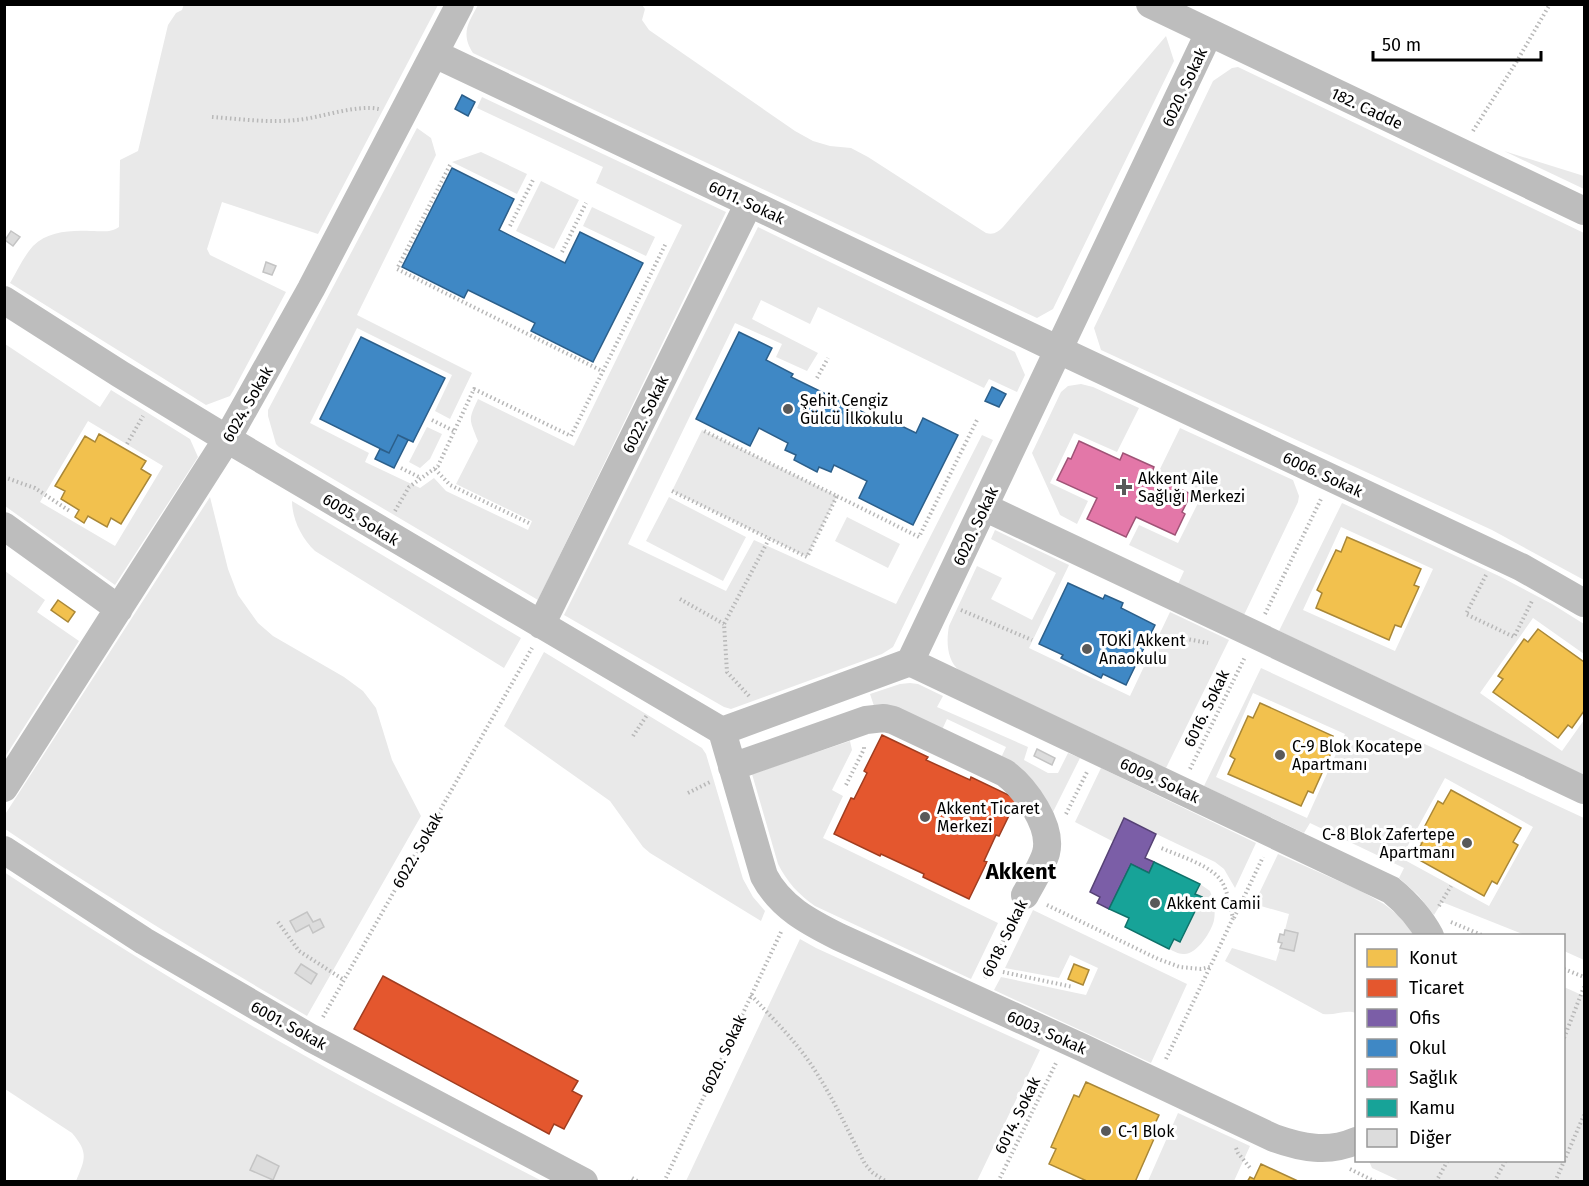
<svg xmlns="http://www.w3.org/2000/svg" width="1589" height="1186" font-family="'Fira Sans',sans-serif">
	<rect width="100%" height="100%" fill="#fff"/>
	<path fill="#e9e9e9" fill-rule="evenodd" d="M 184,4 L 438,5 L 318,234 L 222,202 L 207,249 L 210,255 L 286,292 L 233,391 L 230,396 L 206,405 L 10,283 C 17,271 24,256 33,246 C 48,231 71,230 91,231 C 102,231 110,233 119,227 L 120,160 L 138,151 L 168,25 L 176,13 L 182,10 Z
		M 478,5 L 642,5 L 645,9 L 642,20 L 649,30 L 795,131 L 813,141 L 830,146 L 851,148 L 868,157 L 986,233 C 994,235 998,232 1003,227 L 1166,36 L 1174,61 L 1053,309 L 1037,318 L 473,53 C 460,33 469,22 478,5 Z
		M 1238,67 L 1584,233 L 1584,580 L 1492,530 L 1101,350 L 1094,328 L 1213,81 L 1232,68 Z
		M 482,97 L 726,212 L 538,600 L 279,447 L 276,444 L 268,416 L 268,410 L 417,128 L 431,138 L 436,155 L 357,315 L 472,373 L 450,419 L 435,411 L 452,375 L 357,328 L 310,423 L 369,453 L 365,462 L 420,488 L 434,478 L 446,491 L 528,530 L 532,521 L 456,484 L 478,441 C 469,418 468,421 478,399 L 574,446 L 682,225 L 596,183 L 603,167 L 477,108 Z
		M 1504,151 L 1584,176 L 1584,189 Z
		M 481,152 L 527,174 L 517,194 L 452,162 Z
		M 541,181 L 579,200 L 554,249 L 516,231 Z
		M 592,207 L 655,237 L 646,256 L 583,226 Z
		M 758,227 L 1015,352 L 1025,375 L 1017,392 L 989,379 L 984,388 L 818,307 L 810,324 L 761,300 L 752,319 L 818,353 L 807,371 L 776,357 L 782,344 L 735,323 L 628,544 L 726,591 L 754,540 L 896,604 L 982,435 L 993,440 L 896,641 L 893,647 L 882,654 L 731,709 L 724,707 L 564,615 Z
		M 5,344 L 100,407 L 111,390 L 190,439 L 198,457 L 115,585 L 5,506 ZM 88,421 L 163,466 L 115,546 L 40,502 Z
		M 1081,384 L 1093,387 L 1139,408 L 1117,452 L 1074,433 L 1050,483 L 1088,501 L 1077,524 L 1060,515 L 1032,453 L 1061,392 L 1068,386 Z
		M 427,427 L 442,434 L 430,459 L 420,468 L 409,462 Z
		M 1180,428 L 1293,480 L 1299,496 L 1298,502 L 1244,615 L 1178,584 L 1184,571 L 1129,545 L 1139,525 L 1178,543 L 1203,493 L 1159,471 Z
		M 702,430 L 837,496 L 807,557 L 672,491 Z
		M 210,497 L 228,569 L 238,595 L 258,623 L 273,636 L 344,677 L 363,691 L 376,708 L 392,760 L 421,816 L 307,1016 C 204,956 103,895 5,829 L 4,816 ZM 307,912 L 313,922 L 320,919 L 324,927 L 313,933 L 309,925 L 296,932 L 290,921 ZM 301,964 L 316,974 L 311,983 L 295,974 Z
		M 669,497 L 746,537 L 723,581 L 646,541 Z
		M 292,501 L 521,638 L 504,668 L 315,551 C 302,539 292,519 292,501 Z
		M 1342,503 L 1499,576 L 1552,604 L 1584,624 L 1584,654 L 1533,618 L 1480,693 L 1562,751 L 1584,720 L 1584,775 L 1279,631 ZM 1341,527 L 1433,569 L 1395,651 L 1303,610 Z
		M 847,517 L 900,544 L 888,568 L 835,541 Z
		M 995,530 L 1069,565 L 1029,648 L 1130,696 L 1170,612 L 1229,640 L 1166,768 L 960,671 C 947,661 946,642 949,626 L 977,566 L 1002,578 L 991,599 L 1032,620 L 1056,573 L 991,539 Z
		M 5,571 L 45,600 L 37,612 L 79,641 L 5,757 Z
		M 544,652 L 702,748 L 706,754 L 743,879 L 753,897 L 765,911 L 761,921 L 650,853 L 643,847 L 610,801 L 504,726 Z
		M 1261,668 L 1584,818 L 1584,960 L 1564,951 L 1564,936 L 1525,935 L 1442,902 L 1434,915 L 1418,895 L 1399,878 L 1404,868 L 1310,823 L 1304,833 L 1204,786 ZM 1253,693 L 1345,734 L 1307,818 L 1216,777 ZM 1445,778 L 1533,827 L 1489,906 L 1401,858 Z
		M 910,683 L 918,684 L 943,696 L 937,707 L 1028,747 L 1024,760 L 1048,773 L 1058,773 L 1068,753 L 1080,758 L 1049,820 L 1000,760 L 1006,747 L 947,719 L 941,732 L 874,706 L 870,694 L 900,684 Z
		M 850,741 L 852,750 L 832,790 L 843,796 L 823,838 L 998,923 L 971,979 L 815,906 C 799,895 787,882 778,864 L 752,774 Z
		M 1101,768 L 1256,843 L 1235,888 L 1224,869 L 1215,862 L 1125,819 L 1114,842 L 1075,822 Z
		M 1278,854 L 1361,891 L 1384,904 L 1398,915 L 1414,935 L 1356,936 L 1356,1013 C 1345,1009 1335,1016 1323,1014 L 1225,961 L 1232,948 L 1276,961 L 1280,948 L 1294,951 L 1298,934 L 1285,930 L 1289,914 L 1254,904 Z
		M 4,872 C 101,936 199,997 300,1053 C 379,1098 461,1139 542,1181 L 76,1181 C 85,1159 89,1153 72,1133 L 5,1089 ZM 257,1155 L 279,1166 L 273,1180 L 251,1170 Z
		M 1200,884 L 1210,891 C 1213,899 1216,911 1214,920 C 1212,931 1196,956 1183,954 C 1178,954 1174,951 1169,949 L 1174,939 L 1181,942 L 1201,898 L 1195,894 Z
		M 1033,910 L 1187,984 L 1151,1063 L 994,990 L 1001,977 L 1086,995 L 1098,968 L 1070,955 L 1059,978 L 1005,968 Z
		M 800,939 L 816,948 L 1040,1050 L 977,1181 L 686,1181 Z
		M 1564,987 L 1584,996 L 1584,1181 L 1400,1181 L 1372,1168 L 1369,1161 L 1564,1160 Z
		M 1178,1113 L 1250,1146 L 1234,1181 L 1148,1181 Z"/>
	<path fill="#f2c14e" stroke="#a98737" stroke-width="1.5" d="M 99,434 L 146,461 L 141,469 L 151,475 L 121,524 L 111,518 L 107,527 L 88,516 L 84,523 L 75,517 L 79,510 L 61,499 L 65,491 L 55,486 L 85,436 L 95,442 Z
		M 1347,537 L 1421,569 L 1414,585 L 1419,587 L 1401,627 L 1395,625 L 1389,640 L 1316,608 L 1322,593 L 1317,590 L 1336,550 L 1341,552 Z
		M 58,600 L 75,612 L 68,622 L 51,610 Z
		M 1538,629 L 1584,662 L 1584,711 L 1572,728 L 1568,725 L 1558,738 L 1493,692 L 1503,679 L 1498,676 L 1524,639 L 1528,642 Z
		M 1260,703 L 1333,736 L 1326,751 L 1331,753 L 1313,793 L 1308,791 L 1301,806 L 1228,774 L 1235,759 L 1230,756 L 1248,716 L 1253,718 Z
		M 1451,790 L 1521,828 L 1513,842 L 1518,845 L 1497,884 L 1492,881 L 1484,896 L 1414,857 L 1422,843 L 1417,841 L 1438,801 L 1443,804 Z
		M 1074,964 L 1089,970 L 1083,985 L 1068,979 Z
		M 1086,1082 L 1159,1115 L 1152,1130 L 1157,1132 L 1135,1182 L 1089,1182 L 1049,1164 L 1056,1149 L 1051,1147 L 1074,1095 L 1079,1097 Z
		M 1261,1164 L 1300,1182 L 1247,1182 L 1250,1177 L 1254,1179 Z"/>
	<path fill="#e4572e" stroke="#a03d20" stroke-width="1.5" d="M 882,735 L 928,757 L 926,760 L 970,780 L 971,777 L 1017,799 L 999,836 L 996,835 L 984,861 L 987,862 L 969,899 L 923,877 L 924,874 L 881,854 L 880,856 L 834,834 L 851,798 L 854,799 L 867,773 L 864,771 Z
		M 383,976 L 578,1081 L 572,1091 L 582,1096 L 564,1129 L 554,1124 L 549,1134 L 354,1029 Z"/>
	<path fill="#7b5ea7" stroke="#564275" stroke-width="1.5" d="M 1124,818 L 1156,834 L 1145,858 L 1154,862 L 1149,873 L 1131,864 L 1109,909 L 1097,903 L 1100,897 L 1090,892 Z"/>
	<path fill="#3f88c5" stroke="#2c5f8a" stroke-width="1.5" d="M 462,95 L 475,102 L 468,116 L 455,109 Z
		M 452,168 L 514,199 L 499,230 L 565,263 L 580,232 L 643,263 L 593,362 L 531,331 L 535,323 L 468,290 L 464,298 L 402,267 Z
		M 739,332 L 772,348 L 766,360 L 793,374 L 791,377 L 885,423 L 887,419 L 916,433 L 923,418 L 958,435 L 913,525 L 859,498 L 867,481 L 834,465 L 831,472 L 819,467 L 817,472 L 794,460 L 796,455 L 785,450 L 788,443 L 759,428 L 750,446 L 696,419 Z
		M 361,337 L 445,378 L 413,442 L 398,435 L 389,453 L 320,419 Z
		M 992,387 L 1006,394 L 999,407 L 985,401 Z
		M 398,435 L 408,440 L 394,468 L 375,459 L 380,449 L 389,453 Z
		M 1068,583 L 1103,599 L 1105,595 L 1123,603 L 1121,608 L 1155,625 L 1126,685 L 1103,674 L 1101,678 L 1061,658 L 1063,655 L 1039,644 Z"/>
	<path fill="#e377a8" stroke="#9f5376" stroke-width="1.5" d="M 1079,441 L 1120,460 L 1123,453 L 1154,467 L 1151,475 L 1191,494 L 1182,512 L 1185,514 L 1175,535 L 1136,517 L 1126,537 L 1087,519 L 1097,498 L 1057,480 L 1068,458 L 1071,459 Z"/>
	<path fill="#17a398" stroke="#10726a" stroke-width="1.5" d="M 1154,862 L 1200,884 L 1195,894 L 1202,897 L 1180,942 L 1174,939 L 1169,949 L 1125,927 L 1129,918 L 1109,909 L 1131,864 L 1149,873 Z"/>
	<path fill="#dcdcdc" stroke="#c4c4c4" stroke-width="1.5" d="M 11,231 L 20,237 L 13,246 L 5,240 Z
		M 266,262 L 276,266 L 272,275 L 263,272 Z
		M 1037,749 L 1055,758 L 1052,765 L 1034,756 Z
		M 307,912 L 313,922 L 320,919 L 324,927 L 313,933 L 309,925 L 296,932 L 290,921 Z
		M 1285,930 L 1298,933 L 1294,951 L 1280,948 L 1282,943 L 1278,942 L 1280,934 L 1284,935 Z
		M 301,964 L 317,974 L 311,984 L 295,973 Z
		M 257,1155 L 279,1166 L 273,1180 L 250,1170 Z"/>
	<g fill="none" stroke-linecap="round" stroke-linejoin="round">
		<path stroke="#b8b8b8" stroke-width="4" stroke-dasharray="1.5 3" stroke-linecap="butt" d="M 212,117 C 240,119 268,123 296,120 C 321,118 356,104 379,109
			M 1473,131 L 1517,61 L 1550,4
			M 450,165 L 397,269 L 602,371
			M 510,226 L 534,178
			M 562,252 L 586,203
			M 817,378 L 828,358
			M 432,420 L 454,431
			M 127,444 L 143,416
			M 401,468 L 421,478
			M 435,469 L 450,485 L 531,524
			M 4,477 L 35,488 L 71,512
			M 672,491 L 807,557 L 837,496 L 702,430
			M 837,496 L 919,537 L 978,418
			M 395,511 L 409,487 L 438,466 L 474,389 L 571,436 L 666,243
			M 1486,575 L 1466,614 L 1514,637 L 1532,601
			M 680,599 L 724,624
			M 961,610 L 1032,640
			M 1265,614 L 1321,499
			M 1158,638 L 1187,639 L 1208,643
			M 749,696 L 727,672 L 724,624 L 769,539
			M 633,736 L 647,715
			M 1190,769 L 1245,657
			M 846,785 L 864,749 L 864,745
			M 688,793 L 712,781
			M 1066,814 L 1087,772
			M 1047,905 L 1158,959 L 1180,967 L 1201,969 L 1210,967 L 1233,918 C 1230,907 1228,892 1222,882 C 1212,865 1176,855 1159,847
			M 1439,906 L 1451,886
			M 1234,918 L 1263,857
			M 278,922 L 299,951 L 344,980
			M 1451,922 L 1484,936
			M 1564,969 L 1584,977
			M 1003,972 L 1073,987
			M 985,978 L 1015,917
			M 751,995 C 772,1018 795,1040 812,1066 C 833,1097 848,1131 865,1164 L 873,1173 L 887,1182
			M 323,1017 L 532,648
			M 1564,1038 L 1584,987
			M 1166,1059 L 1210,967
			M 1236,1148 L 1238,1153 L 1251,1169
			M 1350,1169 L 1376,1182
			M 630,1182 L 632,1178 L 639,1182
			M 664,1182 L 781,932
			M 998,1182 L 1057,1061
			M 1436,1182 L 1448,1160
			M 1494,1182 L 1506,1160
			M 1555,1182 L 1584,1115"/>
		<path stroke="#bdbdbd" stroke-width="28" d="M 1150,4 L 1584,211
			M 1209,33 L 910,662 L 722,731 L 764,876 C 780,907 809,922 839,937 L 1081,1047 L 1274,1138 C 1302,1148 1328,1153 1356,1141
			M 435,54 L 1059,350 L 1521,567 L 1584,603
			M 4,300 L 120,374 L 227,439 L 722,731
			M 984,507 L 1584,790
			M 4,526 L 119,609
			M 541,625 L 749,203
			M 910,662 L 1391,890 C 1408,904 1420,917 1430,936
			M 732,767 L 866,720 L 884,718 L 893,720 L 1005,773 C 1025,788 1053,826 1046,853 C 1043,864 1031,884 1025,895
			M 4,788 L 227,439 L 311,289 L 460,4
			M 4,850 L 144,941 L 311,1038 L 584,1182"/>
	</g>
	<g fill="#595959" stroke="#fff" stroke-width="2">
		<circle cx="788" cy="409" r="6"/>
		<path d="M1121 478h6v6h6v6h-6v6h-6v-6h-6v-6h6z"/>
		<circle cx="1087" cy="649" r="6"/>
		<circle cx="1280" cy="755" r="6"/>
		<circle cx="925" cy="817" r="6"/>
		<circle cx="1467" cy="843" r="6"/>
		<circle cx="1155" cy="903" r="6"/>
		<circle cx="1106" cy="1131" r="6"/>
	</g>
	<g text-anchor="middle" stroke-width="6" stroke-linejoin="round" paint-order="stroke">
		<g font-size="16" fill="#000" stroke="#fff">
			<text transform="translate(1184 87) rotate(-65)" y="6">6020. Sokak</text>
			<text transform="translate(1367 108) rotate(25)" y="6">182. Cadde</text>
			<text transform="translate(747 202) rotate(25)" y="6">6011. Sokak</text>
			<text transform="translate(247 404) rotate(-60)" y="6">6024. Sokak</text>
			<text transform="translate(645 414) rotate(-64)" y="6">6022. Sokak</text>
			<text transform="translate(1323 474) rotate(25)" y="6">6006. Sokak</text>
			<text transform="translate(361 519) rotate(31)" y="6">6005. Sokak</text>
			<text transform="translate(975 526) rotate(-65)" y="6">6020. Sokak</text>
			<text transform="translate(1206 708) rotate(-64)" y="6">6016. Sokak</text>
			<text transform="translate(1160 780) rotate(25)" y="6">6009. Sokak</text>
			<text transform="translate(417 850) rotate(-60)" y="6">6022. Sokak</text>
			<text transform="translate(1004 938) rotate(-64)" y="6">6018. Sokak</text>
			<text transform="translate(289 1025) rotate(29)" y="6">6001. Sokak</text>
			<text transform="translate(1047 1032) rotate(24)" y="6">6003. Sokak</text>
			<text transform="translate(723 1054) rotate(-65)" y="6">6020. Sokak</text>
			<text transform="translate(1017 1115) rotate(-64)" y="6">6014. Sokak</text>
		</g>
		<g font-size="16" fill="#000" stroke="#fff" text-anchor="start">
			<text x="800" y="406">Şehit Cengiz<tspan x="800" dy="18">Gülcü İlkokulu</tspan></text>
			<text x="1138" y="484">Akkent Aile<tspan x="1138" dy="18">Sağlığı Merkezi</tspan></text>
			<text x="1099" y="646">TOKİ Akkent<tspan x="1099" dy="18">Anaokulu</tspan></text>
			<text x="1292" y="752">C-9 Blok Kocatepe<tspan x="1292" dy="18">Apartmanı</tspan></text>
			<text x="937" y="814">Akkent Ticaret<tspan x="937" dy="18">Merkezi</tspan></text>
			<text x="1455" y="840" text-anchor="end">C-8 Blok Zafertepe<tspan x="1455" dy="18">Apartmanı</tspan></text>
			<text x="1167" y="909">Akkent Camii</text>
			<text x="1118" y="1137">C-1 Blok</text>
		</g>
		<g font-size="22" font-weight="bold" fill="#000" stroke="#fff">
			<text x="1021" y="879">Akkent</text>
		</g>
	</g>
	<rect width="1589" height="1186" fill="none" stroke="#000000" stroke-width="12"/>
	<rect x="1355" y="934" width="210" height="228" fill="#ffffff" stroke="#999999" stroke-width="1.5"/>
	<rect x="1367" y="949" width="30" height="18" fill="#f2c14e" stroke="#999999" stroke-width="1.5"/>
	<text x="1409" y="964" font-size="18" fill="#000000">Konut</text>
	<rect x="1367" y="979" width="30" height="18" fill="#e4572e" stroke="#999999" stroke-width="1.5"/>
	<text x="1409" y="994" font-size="18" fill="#000000">Ticaret</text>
	<rect x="1367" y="1009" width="30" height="18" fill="#7b5ea7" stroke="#999999" stroke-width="1.5"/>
	<text x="1409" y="1024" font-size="18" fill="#000000">Ofis</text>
	<rect x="1367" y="1039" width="30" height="18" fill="#3f88c5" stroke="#999999" stroke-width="1.5"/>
	<text x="1409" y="1054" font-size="18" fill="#000000">Okul</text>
	<rect x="1367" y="1069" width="30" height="18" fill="#e377a8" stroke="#999999" stroke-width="1.5"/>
	<text x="1409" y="1084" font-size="18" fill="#000000">Sağlık</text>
	<rect x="1367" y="1099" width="30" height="18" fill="#17a398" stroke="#999999" stroke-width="1.5"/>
	<text x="1409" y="1114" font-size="18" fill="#000000">Kamu</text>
	<rect x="1367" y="1129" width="30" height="18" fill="#dcdcdc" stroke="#999999" stroke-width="1.5"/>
	<text x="1409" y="1144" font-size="18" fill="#000000">Diğer</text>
	<path d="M1373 51v9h168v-9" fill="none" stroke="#000000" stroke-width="3"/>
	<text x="1382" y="51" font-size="18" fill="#000000" stroke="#ffffff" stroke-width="4.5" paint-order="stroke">50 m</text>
</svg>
